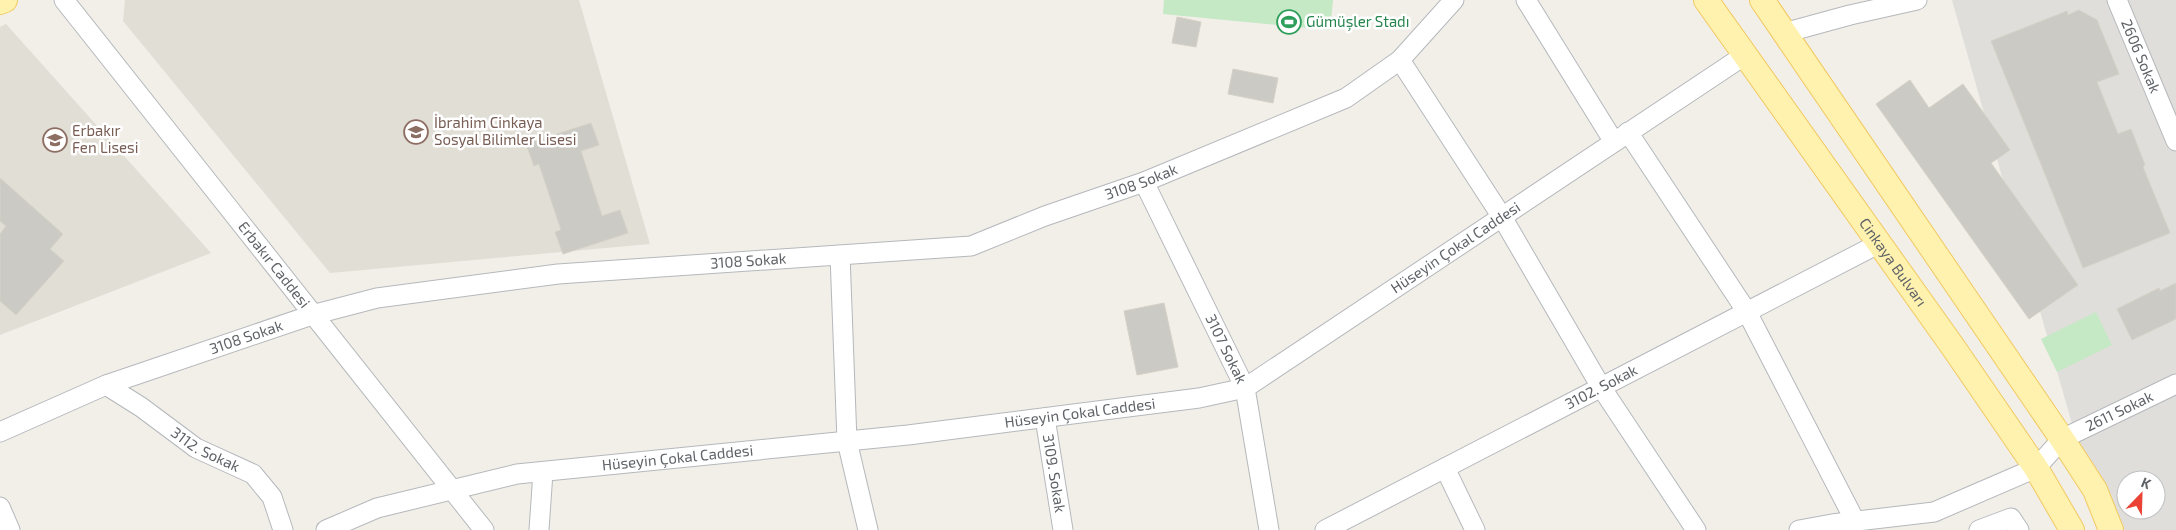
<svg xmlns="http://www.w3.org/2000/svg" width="2176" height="530" font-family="'Exo 2',sans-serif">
	<rect width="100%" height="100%" fill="#f1efe8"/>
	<path fill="#e0deda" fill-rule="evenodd" d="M 1952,0 L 2176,0 L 2176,530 L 2102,530 ZM 2126,480 L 2156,480 L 2156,510 L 2126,510 Z"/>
	<path fill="#e1ded6" d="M 125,0 L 579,0 L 650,244 L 330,273 L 123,21 Z
		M 6,24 L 211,253 L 0,335 L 0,27 Z"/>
	<path fill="#c5e8c5" d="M 1164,0 L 1333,0 L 1330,30 L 1163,14 Z
		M 2096,312 L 2112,345 L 2057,372 L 2041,339 Z"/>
	<path fill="#cccac5" stroke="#d6d1c6" d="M 2079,10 L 2097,20 L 2119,74 L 2097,82 L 2118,134 L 2131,129 L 2145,165 L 2143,167 L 2170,233 L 2083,268 L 1991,41 L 2067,11 L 2068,15 Z
		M 1177,17 L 1201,22 L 1196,47 L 1172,43 Z
		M 1233,69 L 1278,78 L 1273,103 L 1228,94 Z
		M 1910,80 L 1929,108 L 1963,84 L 2010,150 L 1991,163 L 2078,285 L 2029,319 L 1876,104 Z
		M 591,123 L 599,145 L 581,151 L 602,216 L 620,210 L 628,233 L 563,254 L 555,232 L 561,230 L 539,164 L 534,166 L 526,144 Z
		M 0,178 L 63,234 L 50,249 L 64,261 L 16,315 L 0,301 L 0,234 L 6,226 L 0,221 Z
		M 2176,283 L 2176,319 L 2132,340 L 2117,309 L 2159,288 L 2160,291 Z
		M 1164,303 L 1178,367 L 1137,375 L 1124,311 Z"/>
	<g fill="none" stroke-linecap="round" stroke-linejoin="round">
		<g stroke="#b5b8bc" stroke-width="21">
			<g id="minor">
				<path id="s1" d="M 64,0 L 484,530"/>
				<path d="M 1526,0 L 1614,142"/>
				<path id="s2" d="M 2117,0 L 2176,141"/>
				<path d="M 1784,33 L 1850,15 L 1917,0"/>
				<path d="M 1400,60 L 1502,217 L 1601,387 L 1696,530"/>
				<path d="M 1628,132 L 1747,312 L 1855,521"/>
				<path id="s3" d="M 1144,182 L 1245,388 L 1269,530"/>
				<path d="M 840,255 L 847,441 L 868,530"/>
				<path id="s4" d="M 106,385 L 141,407 L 196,448 L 253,474 L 272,497 L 283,530"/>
				<path id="s5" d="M 1045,418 L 1063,530"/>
				<path id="s6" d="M 0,432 L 106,385 L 312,315 L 377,298 L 558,274 L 971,246 L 1045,216 L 1144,182 L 1346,98 L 1400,60 L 1454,0"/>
				<path d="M 1445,468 L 1475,530"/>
				<path d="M 0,507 L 10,530"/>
				<path id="s7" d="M 326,530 L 377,508 L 517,474 L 908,435 L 1199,398 L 1245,388 L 1745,55"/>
				<path d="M 539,530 L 543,472"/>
				<path id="s8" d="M 1325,530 L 1878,244"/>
				<path id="s9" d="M 1799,530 L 1832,524 L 1934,512 L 2036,468 L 2062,439 L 2176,384"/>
				<path d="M 1979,530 L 2011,518 L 2019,530"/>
			</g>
		</g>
		<g stroke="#f2c960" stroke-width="26">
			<g id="major">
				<path id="s10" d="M 1706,0 L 1953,347 L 2036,468 L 2072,530"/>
				<path d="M 1762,0 L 2062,439 L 2095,490 L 2111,530"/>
				<path d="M 0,2 L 5,0"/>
			</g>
		</g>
		<use href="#minor" stroke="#fff" stroke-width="19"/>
		<use href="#major" stroke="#fff2af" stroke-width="24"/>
	</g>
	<defs>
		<g id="stadium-ring" transform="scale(1.25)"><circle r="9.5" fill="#fff" stroke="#2e9e5b" stroke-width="1.5"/><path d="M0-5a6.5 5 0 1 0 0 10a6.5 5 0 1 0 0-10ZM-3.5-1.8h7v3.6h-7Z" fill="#2e9e5b"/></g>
		<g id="school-ring" transform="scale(1.25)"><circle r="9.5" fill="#fff" stroke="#8d6e63" stroke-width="1.5"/><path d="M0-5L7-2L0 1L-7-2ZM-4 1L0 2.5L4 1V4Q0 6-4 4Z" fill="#8d6e63"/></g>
	</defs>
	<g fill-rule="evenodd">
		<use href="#stadium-ring" x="1289" y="22"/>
		<use href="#school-ring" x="416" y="132"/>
		<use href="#school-ring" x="55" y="140"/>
	</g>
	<g text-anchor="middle" stroke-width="5" stroke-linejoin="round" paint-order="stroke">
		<g font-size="15" fill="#27864d" stroke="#fff" text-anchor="start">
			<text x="1306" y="27">Gümüşler Stadı</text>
		</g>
		<g font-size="15" fill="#5f6368" stroke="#fff">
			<text dy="5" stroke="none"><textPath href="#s2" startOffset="61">2606 Sokak</textPath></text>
			<text dy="5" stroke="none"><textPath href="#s6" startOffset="1179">3108 Sokak</textPath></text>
			<text dy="5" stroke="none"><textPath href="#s7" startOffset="1186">Hüseyin Çokal Caddesi</textPath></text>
			<text dy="5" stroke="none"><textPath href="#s6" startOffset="774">3108 Sokak</textPath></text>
			<text dy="5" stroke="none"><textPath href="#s10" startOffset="322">Cinkaya Bulvarı</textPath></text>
			<text dy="5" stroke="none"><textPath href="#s1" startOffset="338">Erbakır Caddesi</textPath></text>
			<text dy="5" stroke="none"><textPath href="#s6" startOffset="264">3108 Sokak</textPath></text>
			<text dy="5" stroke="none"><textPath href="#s3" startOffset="186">3107 Sokak</textPath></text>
			<text dy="5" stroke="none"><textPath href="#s8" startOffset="311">3102. Sokak</textPath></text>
			<text dy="5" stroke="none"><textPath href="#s9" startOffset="350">2611 Sokak</textPath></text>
			<text dy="5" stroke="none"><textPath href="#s7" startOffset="766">Hüseyin Çokal Caddesi</textPath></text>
			<text dy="5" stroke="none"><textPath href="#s4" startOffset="119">3112. Sokak</textPath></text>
			<text dy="5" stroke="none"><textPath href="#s7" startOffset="361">Hüseyin Çokal Caddesi</textPath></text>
			<text dy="5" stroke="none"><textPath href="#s5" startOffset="56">3109. Sokak</textPath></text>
		</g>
		<g font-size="15" fill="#785e54" stroke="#fff" text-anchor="start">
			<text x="434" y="128">İbrahim Cinkaya<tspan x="434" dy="17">Sosyal Bilimler Lisesi</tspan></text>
			<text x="72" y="136">Erbakır<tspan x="72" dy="17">Fen Lisesi</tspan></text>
		</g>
	</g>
	<g transform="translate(2141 495) rotate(23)"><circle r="24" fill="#ffffff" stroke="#bfc1c3"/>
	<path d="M0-4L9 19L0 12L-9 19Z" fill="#ea4335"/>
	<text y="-8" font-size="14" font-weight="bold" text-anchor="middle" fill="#5f6368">K</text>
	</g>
</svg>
